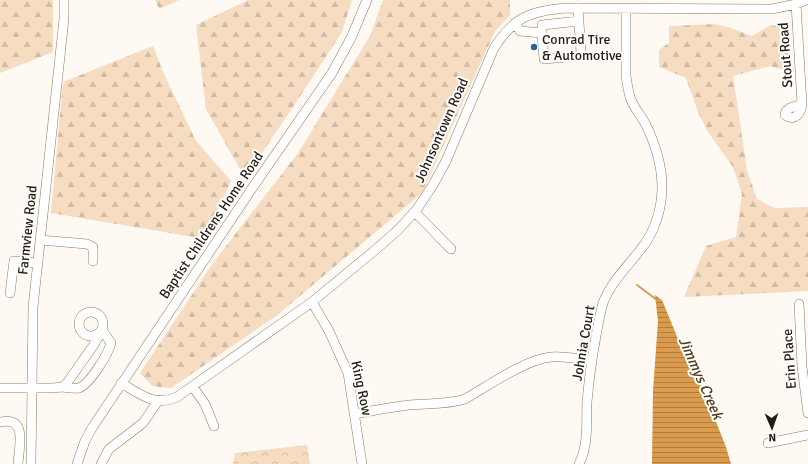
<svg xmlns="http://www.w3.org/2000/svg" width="808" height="464" font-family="Signika,sans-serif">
	<defs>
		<pattern id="forest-firs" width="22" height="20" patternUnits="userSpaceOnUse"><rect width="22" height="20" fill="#f6dcc0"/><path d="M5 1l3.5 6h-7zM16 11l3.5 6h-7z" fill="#d3bca4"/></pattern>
		<pattern id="park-crowns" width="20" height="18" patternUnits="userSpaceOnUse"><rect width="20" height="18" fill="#f6dcc0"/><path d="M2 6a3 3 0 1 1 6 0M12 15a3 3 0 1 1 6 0" fill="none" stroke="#d3bca4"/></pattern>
		<pattern id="water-rules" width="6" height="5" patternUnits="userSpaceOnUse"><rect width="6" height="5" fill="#db9b4c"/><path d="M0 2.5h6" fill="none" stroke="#b17e3e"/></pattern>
	</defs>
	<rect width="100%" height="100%" fill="#fff9f4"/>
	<path fill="url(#forest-firs)" d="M 0,0 L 53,0 L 53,52 L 0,73 Z
		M 155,0 L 180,0 L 159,9 Z
		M 248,0 L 352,0 L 342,32 L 295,104 L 245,178 L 206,109 L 196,25 Z
		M 383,0 L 510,0 L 510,15 L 495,31 L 422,193 L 276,316 L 171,388 L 152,386 L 140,373 L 213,263 L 298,153 L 370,36 Z
		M 715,24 L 731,28 L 752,36 L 771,25 L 788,29 L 794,73 L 770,66 L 733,76 L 747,170 L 757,199 L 774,208 L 808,207 L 808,291 L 684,297 L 706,246 L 736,237 L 742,194 L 733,167 L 708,132 L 698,112 L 686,78 L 659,67 L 659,50 L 669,43 L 669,26 Z
		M 153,46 L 163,72 L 196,141 L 231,181 L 206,239 L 51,213 L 63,82 Z"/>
	<path fill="url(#park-crowns)" d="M 307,445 L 310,464 L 233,464 L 235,453 Z"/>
	<path fill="url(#water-rules)" d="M 655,295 L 662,300 L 687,361 L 703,389 L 726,447 L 731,464 L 652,464 L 653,391 L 658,321 Z"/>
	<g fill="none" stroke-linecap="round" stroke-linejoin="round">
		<path stroke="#db9b4c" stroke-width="2" d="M 637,285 L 657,300"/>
		<g stroke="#907960" stroke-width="10">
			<path id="minor" d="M 796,4 L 802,104 C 801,113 795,122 785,115 L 786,111 L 790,108 L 802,104
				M 515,23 L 520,31 L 542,33 L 544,59 L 578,56 L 581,52 L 578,8
				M 542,33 L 542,25 L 579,21
				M 414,212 C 427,223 438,237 451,249
				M 40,240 L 87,244 L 93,247 L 93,261
				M 10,293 L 14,261 L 38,263
				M 312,302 L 329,331 L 348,373 L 362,464
				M 799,304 L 802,367 L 808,413
				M79 324a12 12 0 1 1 24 0a12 12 0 1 1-24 0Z
				M 121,383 C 140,394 154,407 177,397 L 312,302 L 374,251 L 398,230 L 417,209 L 433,185 L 446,161 L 494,48 C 514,17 530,11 566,8 L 772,9 L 796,4 L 806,0
				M 193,387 L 205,404 L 214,426
				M 0,388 L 52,388 L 63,387 L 67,383 L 93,346 L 102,330 L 111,343 C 108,354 90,384 79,388 C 74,389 68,388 63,387
				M 354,414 C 372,411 391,407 409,405 C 428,403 446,405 465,399 C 488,386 526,359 551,357 C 564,356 579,359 592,361
				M 0,422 C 28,416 19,446 18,464
				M 768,443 L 808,435
				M 31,464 L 33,307 L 64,19 L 64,0
				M 77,464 L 85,441 L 92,428 L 253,187 L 332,73 L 351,38 L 367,0
				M 101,464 L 109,449 L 143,423 L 158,401
				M 579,464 C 589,444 586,423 587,402 C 589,380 592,357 596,336 C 598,325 600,313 603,303 C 611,282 628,266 641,249 C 655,232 662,208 662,187 C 662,164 655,143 645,123 C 640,114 633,107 630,97 C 628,90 627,83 626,76 L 626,9"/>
		</g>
		<use href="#minor" stroke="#fff" stroke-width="9"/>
	</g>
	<circle fill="#27639a" stroke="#fff" stroke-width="1.5" cx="534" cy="47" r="4"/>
	<g text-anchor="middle" stroke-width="4" stroke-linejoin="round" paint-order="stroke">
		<g font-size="14" fill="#251c11" stroke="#fff" text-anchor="start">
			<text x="542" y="44">Conrad Tire<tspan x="542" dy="16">&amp; Automotive</tspan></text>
		</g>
		<g font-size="14" fill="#251c11" stroke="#fff">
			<text transform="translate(785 55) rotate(-94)" y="5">Stout Road</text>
			<text transform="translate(441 130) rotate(-66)" y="5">Johnsontown Road</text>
			<text transform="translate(211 225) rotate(-56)" y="5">Baptist Childrens Home Road</text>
			<text transform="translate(27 230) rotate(-84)" y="5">Farmview Road</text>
			<text transform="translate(583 343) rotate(-80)" y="5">Johnia Court</text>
			<text transform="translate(789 359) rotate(-94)" y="5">Erin Place</text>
			<text transform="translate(362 388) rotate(78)" y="5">King Row</text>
		</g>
		<g font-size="15" font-style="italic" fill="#523817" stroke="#fff">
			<text transform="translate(701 378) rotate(66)" y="5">Jimmys Creek</text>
		</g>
	</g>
	<g transform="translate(772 428) rotate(178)" stroke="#ffffff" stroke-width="3" paint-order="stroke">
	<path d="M0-3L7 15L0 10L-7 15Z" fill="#251c11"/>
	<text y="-6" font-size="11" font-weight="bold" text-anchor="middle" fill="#251c11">N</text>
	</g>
</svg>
